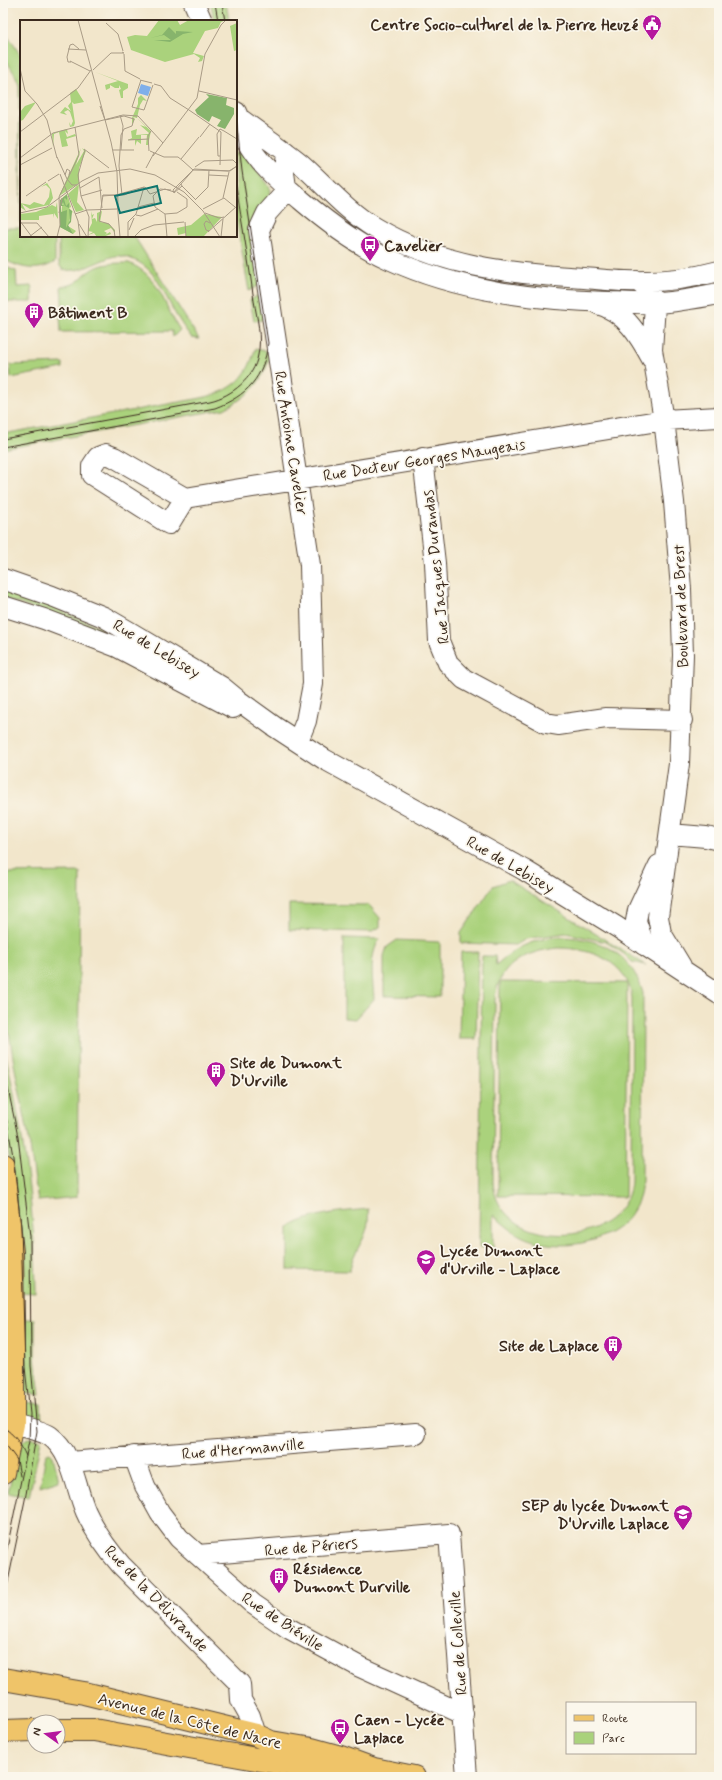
<svg xmlns="http://www.w3.org/2000/svg" width="722" height="1780" font-family="Mynerve,sans-serif">
	<rect width="100%" height="100%" fill="#fbf7ec"/>
	<filter id="ink" filterUnits="userSpaceOnUse"><feTurbulence type="fractalNoise" baseFrequency=".025" numOctaves="2"/><feDisplacementMap in="SourceGraphic" scale="8" xChannelSelector="R" yChannelSelector="G"/><feConvolveMatrix kernelMatrix="1 2 1 2 8 2 1 2 1" color-interpolation-filters="sRGB"/></filter>
	<filter id="wash" filterUnits="userSpaceOnUse"><feTurbulence type="fractalNoise" baseFrequency=".012" numOctaves="4" result="noise"/><feDisplacementMap in="SourceGraphic" scale="16" xChannelSelector="R" yChannelSelector="G"/><feGaussianBlur stdDeviation="0.9" result="paint"/><feColorMatrix in="noise" values="0 0 0 0 0 0 0 0 0 0 0 0 0 0 0 0 0 1.4 0 .05"/><feComposite in="paint" operator="in"/></filter>
	<g filter="url(#wash)">
		<rect width="100%" height="100%" fill="#f2e6cb"/>
		<path fill="#aad27c" stroke="#727e4d" fill-rule="evenodd" d="M 211,3 L 226,3 L 229,21 L 214,21 Z
			M 3,28 L 21,56 L 21,236 L 55,236 L 55,262 C 37,273 20,268 3,259 L 3,228 L 21,228 L 19,85 L 14,73 L 3,55 Z
			M 242,152 L 267,183 L 271,190 L 266,205 L 263,283 L 249,291 L 236,217 L 236,153 Z
			M 59,236 L 134,236 L 199,339 L 192,338 C 186,331 181,323 176,315 C 163,293 157,267 129,258 C 121,255 114,255 106,259 C 92,264 77,274 62,269 L 59,264 Z
			M 129,263 C 160,276 162,303 180,330 L 173,337 L 172,331 L 61,332 L 60,316 L 63,316 L 61,286 C 81,286 79,275 95,268 C 105,263 118,263 129,263 Z
			M 3,266 L 16,271 L 17,287 L 32,286 L 32,302 L 3,302 Z
			M 264,292 L 269,319 L 254,321 L 250,300 Z
			M 255,349 L 271,352 C 264,381 251,395 224,409 L 3,449 L 3,434 L 196,399 C 228,393 247,382 255,349 Z
			M 63,363 L 63,368 L 11,378 L 10,365 Z
			M 3,588 C 51,605 97,625 142,648 L 3,598 Z
			M 80,872 L 77,1197 L 38,1201 L 28,1133 L 14,1064 L 3,994 L 3,873 Z
			M 509,880 L 646,965 L 632,962 L 624,954 L 606,942 L 566,933 L 526,939 L 516,945 L 461,943 L 461,933 L 493,886 Z
			M 289,904 L 369,905 L 380,918 L 380,927 L 371,932 L 289,930 Z
			M 555,937 C 597,936 631,951 643,993 L 642,1180 C 641,1186 641,1193 639,1198 C 626,1241 566,1254 528,1239 C 514,1234 504,1224 493,1215 L 493,1248 L 479,1247 L 482,956 L 495,956 L 496,965 C 513,949 531,940 555,937 ZM 558,948 C 591,948 629,962 632,999 L 631,1183 C 623,1252 496,1252 493,1181 L 495,999 C 498,964 527,951 558,948 Z
			M 344,938 L 380,939 C 368,956 373,980 374,999 L 356,1019 L 344,1018 Z
			M 397,940 L 440,942 L 440,997 L 384,996 L 384,956 L 387,947 Z
			M 461,952 L 478,952 L 476,1039 L 459,1039 Z
			M 500,982 L 627,983 L 625,1197 L 498,1196 Z
			M 3,1042 C 22,1127 35,1207 36,1294 L 19,1293 L 10,1162 L 3,1122 Z
			M 368,1209 C 371,1240 353,1246 350,1271 L 288,1270 L 288,1228 C 311,1213 341,1212 368,1209 Z
			M 20,1319 L 35,1319 L 35,1358 L 40,1395 L 24,1393 Z
			M 25,1402 L 41,1404 L 42,1424 L 26,1418 Z
			M 28,1438 L 41,1440 L 29,1497 L 8,1493 L 19,1444 Z
			M 49,1452 L 53,1456 L 59,1481 L 40,1487 L 46,1454 Z"/>
	</g>
	<g filter="url(#ink)">
		<g fill="none" stroke-linecap="round" stroke-linejoin="round">
			<g stroke="#564638" stroke-width="22">
				<path id="minor" d="M 194,3 L 202,21
					M 236,112 C 240,120 241,129 245,138 C 257,163 281,183 301,200 C 328,223 357,245 389,259 C 458,291 536,300 611,302 C 626,302 641,304 656,303 C 677,302 698,298 719,294
					M 239,118 C 259,133 280,147 300,163 C 325,185 346,211 375,228 C 438,266 512,274 584,278 C 598,279 612,281 626,281 C 657,282 690,279 719,271
					M 286,152 L 284,173 L 286,187 L 284,194 L 267,213 L 259,230 L 310,565 L 313,684 L 306,721 L 298,741
					M 637,281 L 648,289 L 655,305 L 652,350 L 664,420 L 674,502 L 681,589 L 683,655 L 679,764 L 658,917 L 661,933 L 681,966
					M 598,304 C 625,311 640,337 652,359
					M 423,458 L 435,563 L 439,641 L 448,663 L 464,679 L 546,723 L 558,725 L 606,718 L 682,720
					M 185,498 L 169,524 L 92,475 L 92,466 L 98,457 L 106,454 L 114,457 L 185,498 L 664,420 L 719,417
					M 3,579 L 52,596 L 104,617 L 128,631 L 222,687 L 239,701 L 275,727 L 324,759 L 524,870 L 617,927 L 719,994
					M 3,606 L 44,619 L 117,647 L 233,708
					M 670,834 L 706,837 L 719,840
					M 644,945 L 636,921 L 638,910 L 659,865
					M 3,1422 C 16,1425 39,1429 50,1436 C 73,1453 75,1487 86,1512 C 95,1532 107,1549 121,1565 L 240,1684 L 241,1700 L 250,1716 L 256,1735
					M 134,1456 L 145,1486 L 160,1513 L 179,1538 L 253,1604 L 288,1628 L 360,1667 L 463,1714
					M 69,1462 L 416,1434
					M 198,1555 L 449,1534 L 467,1777"/>
			</g>
			<g stroke="#564638" stroke-width="24">
				<path id="major" d="M 3,1165 L 12,1252 L 13,1319 L 13,1424 L 3,1473
					M 3,1679 L 84,1693 L 256,1735 L 271,1742 L 312,1749 L 341,1757 L 374,1769
					M 58,1730 L 94,1730 L 267,1761 L 339,1771 L 374,1769 L 414,1777
					M 3,1731 L 34,1730"/>
			</g>
			<use href="#minor" stroke="#fff" stroke-width="20"/>
			<use href="#major" stroke="#efc469" stroke-width="22"/>
			<path stroke="#3b2a1e" stroke-width="1" d="M 215,3 L 218,21
				M 222,3 L 225,21
				M 3,439 L 210,401 C 232,396 254,378 258,355 C 262,337 257,318 254,301 C 249,262 242,224 236,186
				M 3,447 L 215,408 C 247,396 264,377 268,343 L 242,171 L 236,117
				M 3,1064 L 18,1137 L 30,1236 L 31,1366 L 37,1431 L 25,1500 L 3,1606
				M 3,1099 L 13,1156 L 21,1226 L 25,1367 L 30,1414 L 29,1441 L 3,1568
				M 3,1427 C 15,1435 20,1443 26,1456
				M 3,1441 L 17,1460 L 20,1476"/>
		</g>
	</g>
	<defs>
		<g id="civic-pin" transform="scale(1)"><path d="M0 17L-7.5 6A9.5 9.5 0 1 1 7.5 6Z" fill="#b5179e" stroke="#fbf7ec"/><path d="M-.6-6.5H3V-4.5H.6V-3L4-1V1h2V6H-6V1h2V-1L-.6-3ZM-1.2 2.5V6h2.4V2.5Z" fill="#fff"/></g>
		<g id="bus-pin" transform="scale(1)"><path d="M0 17L-7.5 6A9.5 9.5 0 1 1 7.5 6Z" fill="#b5179e" stroke="#fbf7ec"/><path d="M-5-6H5V4H4V6H2V4H-2V6H-4V4H-5ZM-3.5-4V0h7V-4ZM-3.5 1.2v1.5H-2V1.2ZM2 1.2v1.5H3.5V1.2Z" fill="#fff"/></g>
		<g id="building-pin" transform="scale(1)"><path d="M0 17L-7.5 6A9.5 9.5 0 1 1 7.5 6Z" fill="#b5179e" stroke="#fbf7ec"/><path d="M-4-6H4V6H1V3H-1V6H-4ZM-2.5-4.3h1.7v1.8h-1.7ZM.8-4.3h1.7v1.8H.8ZM-2.5-1h1.7V.8h-1.7ZM.8-1h1.7V.8H.8Z" fill="#fff"/></g>
		<g id="school-pin" transform="scale(1)"><path d="M0 17L-7.5 6A9.5 9.5 0 1 1 7.5 6Z" fill="#b5179e" stroke="#fbf7ec"/><path d="M0-5L7-2L0 1L-7-2ZM-4 1L0 2.5L4 1V4Q0 6-4 4Z" fill="#fff"/></g>
	</defs>
	<g fill-rule="evenodd">
		<use href="#civic-pin" x="652" y="24"/>
		<use href="#bus-pin" x="370" y="245"/>
		<use href="#building-pin" x="34" y="312"/>
		<use href="#building-pin" x="216" y="1071"/>
		<use href="#school-pin" x="426" y="1259"/>
		<use href="#building-pin" x="613" y="1345"/>
		<use href="#school-pin" x="683" y="1514"/>
		<use href="#building-pin" x="279" y="1577"/>
		<use href="#bus-pin" x="340" y="1728"/>
	</g>
	<g text-anchor="middle" stroke-width="3.5" stroke-linejoin="round" paint-order="stroke">
		<g font-size="16" font-weight="bold" fill="#3b2a1e" stroke="#fbf7ec" text-anchor="start">
			<text x="638" y="30" text-anchor="end">Centre Socio-culturel de la Pierre Heuzé</text>
			<text x="384" y="251">Cavelier</text>
			<text x="48" y="318">Bâtiment B</text>
			<text x="230" y="1068">Site de Dumont<tspan x="230" dy="18">D'Urville</tspan></text>
			<text x="440" y="1256">Lycée Dumont<tspan x="440" dy="18">d'Urville - Laplace</tspan></text>
			<text x="599" y="1351" text-anchor="end">Site de Laplace</text>
			<text x="669" y="1511" text-anchor="end">SEP du lycée Dumont<tspan x="669" dy="18">D'Urville Laplace</tspan></text>
			<text x="293" y="1574">Résidence<tspan x="293" dy="18">Dumont Durville</tspan></text>
			<text x="354" y="1725">Caen - Lycée<tspan x="354" dy="18">Laplace</tspan></text>
		</g>
		<g font-size="16" fill="#3b2a1e" stroke="#fbf7ec">
			<text transform="translate(292 443) rotate(81)" y="6">Rue Antoine Cavelier</text>
			<text transform="translate(424 459) rotate(-9)" y="6">Rue Docteur Georges Maugeais</text>
			<text transform="translate(435 567) rotate(-96)" y="6">Rue Jacques Durandas</text>
			<text transform="translate(680 606) rotate(-92)" y="6">Boulevard de Brest</text>
			<text transform="translate(157 648) rotate(31)" y="6">Rue de Lebisey</text>
			<text transform="translate(511 864) rotate(30)" y="6">Rue de Lebisey</text>
			<text transform="translate(243 1448) rotate(-5)" y="6">Rue d'Hermanville</text>
			<text transform="translate(311 1546) rotate(-5)" y="6">Rue de Périers</text>
			<text transform="translate(157 1598) rotate(46)" y="6">Rue de la Délivrande</text>
			<text transform="translate(283 1621) rotate(33)" y="6">Rue de Biéville</text>
			<text transform="translate(457 1643) rotate(-94)" y="6">Rue de Colleville</text>
			<text transform="translate(190 1720) rotate(14)" y="6">Avenue de la Côte de Nacre</text>
		</g>
	</g>
	<g transform="translate(20 20)">
		<rect width="217" height="217" fill="#f2e6cb"/>
		<path d="M 139,0 L 157,0 L 160,5 L 169,0 L 206,0 L 201,2 L 198,8 L 185,11 L 173,33 L 184,36 L 182,41 L 178,42 L 180,38 L 174,34 L 145,42 L 111,30 L 107,17 L 115,15 L 127,16 ZM 217,3 L 217,30 L 214,31 L 210,6 ZM 75,52 L 108,64 L 108,68 L 103,71 L 103,78 L 101,78 L 99,70 L 101,69 L 99,65 L 99,68 L 95,68 L 90,65 L 90,68 L 86,70 L 85,65 L 98,61 ZM 56,69 L 64,82 L 54,84 L 52,82 L 55,103 L 54,106 L 50,107 L 49,102 L 51,106 L 53,101 L 50,92 L 48,90 L 44,92 L 47,95 L 40,93 L 45,87 L 51,91 L 48,86 L 51,82 L 50,73 ZM 121,75 L 127,81 L 123,80 L 120,85 L 117,98 L 131,111 L 128,125 L 126,125 L 127,115 L 121,115 L 121,124 L 117,121 L 115,126 L 115,120 L 108,120 L 112,118 L 111,111 L 117,109 L 116,115 L 128,114 L 129,113 L 120,105 L 126,107 L 117,98 L 113,97 L 115,99 L 112,105 L 112,98 L 118,84 L 118,78 ZM 16,82 L 3,100 L 0,101 L 0,92 L 5,86 ZM 47,109 L 48,114 L 45,111 L 47,117 L 55,114 L 56,116 L 46,119 L 48,126 L 42,127 L 39,112 L 34,114 L 33,127 L 32,114 L 34,113 L 40,111 ZM 61,128 L 56,145 L 64,131 L 62,128 L 66,131 L 59,148 L 59,163 L 39,176 ZM 27,163 L 31,169 L 33,178 L 29,185 L 10,189 L 2,184 L 6,191 L 0,187 L 0,183 L 10,185 L 14,182 L 24,185 L 29,177 L 30,169 L 26,165 L 21,167 ZM 59,164 L 57,182 L 64,190 L 56,192 L 48,174 ZM 48,176 L 51,187 L 49,188 L 54,193 L 52,192 L 48,206 L 56,211 L 53,214 L 40,207 L 43,177 ZM 37,182 L 38,199 L 34,193 L 33,198 L 33,194 L 19,196 L 19,200 L 0,200 L 0,194 L 16,192 L 32,185 L 36,187 ZM 71,191 L 72,195 L 74,194 L 72,199 L 75,198 L 77,202 L 77,193 L 82,191 L 80,202 L 88,203 L 95,210 L 95,213 L 91,208 L 84,211 L 87,213 L 85,215 L 90,212 L 91,214 L 83,217 L 77,217 L 74,213 L 68,215 L 73,212 L 68,211 L 72,203 ZM 184,194 L 202,197 L 184,216 L 166,217 L 166,213 L 158,215 L 157,208 L 171,205 Z" fill="#aad27c"/>
		<path d="M 149,7 L 156,14 L 156,11 L 173,12 L 163,14 L 150,22 L 134,20 L 151,20 L 144,15 L 130,18 L 142,15 ZM 186,74 L 207,78 L 206,85 L 214,88 L 214,94 L 205,109 L 197,106 L 201,100 L 192,96 L 189,102 L 177,94 L 175,90 L 189,77 ZM 47,174 L 47,180 L 45,178 L 44,179 L 46,186 L 49,183 L 49,188 L 45,186 L 43,182 L 42,185 L 45,186 L 41,186 L 41,192 L 47,190 L 46,208 L 50,200 L 49,189 L 52,191 L 51,202 L 48,205 L 53,214 L 40,207 L 40,180 Z" fill="#87b46c"/>
		<path d="M 121,64 L 131,67 L 128,76 L 118,73 Z" fill="#7fafea"/>
		<path fill="none" stroke="#a99b86" stroke-width="1" d="M 58,0 L 91,122 L 97,152 L 98,185M 86,3 L 98,14 L 103,31M 48,29 L 66,30M 104,34 L 105,51 L 120,59M 50,41 L 70,51M 51,42 L 48,42 L 47,37 L 50,25 L 53,24 L 59,29M 0,48 L 5,71 L 17,84 L 27,100 L 37,138M 73,50 L 91,33 L 104,33 L 102,32M 120,60 L 132,63M 121,60 L 112,87 L 124,90 L 133,65M 134,64 L 141,66 L 150,78 L 169,90M 179,71 L 217,80M 80,86 L 85,100 L 104,96 L 114,99 L 112,106 L 104,109 L 101,115 L 99,146 L 102,175M 169,90 L 201,112M 100,95 L 103,106 L 101,130M 204,111 L 217,119M 0,112 L 58,68 L 71,50M 180,117 L 190,104M 108,120 L 129,119M 64,129 L 89,148M 65,130 L 58,155 L 61,176 L 69,197 L 68,217M 93,130 L 114,130M 129,131 L 128,116 L 131,111M 130,131 L 144,137 L 158,137 L 163,141M 133,136 L 177,78 L 185,34 L 201,5 L 206,0M 200,136 L 198,136 L 197,114 L 200,109 L 204,111M 37,137 L 47,159 L 52,165 L 57,165M 0,138 L 33,113 L 103,95 L 118,96 L 143,123M 161,139 L 179,117M 163,141 L 173,150M 0,145 L 32,128M 200,145 L 201,112M 175,147 L 184,141 L 213,140 L 217,144M 126,148 L 134,133M 173,150 L 210,151 L 217,146M 40,154 L 58,201 L 60,217M 45,155 L 47,149 L 50,151 L 49,155M 189,155 L 208,156M 28,161 L 39,154M 161,164 L 162,166 L 154,173 L 153,170 L 173,150M 162,166 L 175,179M 60,168 L 79,157 L 82,188M 151,170 L 140,169 L 133,176 L 135,187 L 145,194 L 157,193 L 167,187 L 167,179 L 157,172M 96,175 L 124,167M 6,176 L 26,162M 61,176 L 82,170M 82,176 L 96,175M 203,178 L 209,152M 204,178 L 215,187M 175,180 L 188,167 L 189,150M 97,182 L 100,217M 118,187 L 134,183M 183,189 L 204,178M 67,190 L 97,189M 0,193 L 27,187 L 62,161 L 78,153 L 110,149 L 135,155 L 164,172 L 183,191 L 200,217M 39,193 L 42,178M 185,193 L 199,198 L 204,197M 55,194 L 67,190M 145,194 L 147,217M 116,195 L 121,196 L 138,189M 0,201 L 12,217M 165,202 L 166,217M 0,203 L 17,203 L 29,217M 59,204 L 67,217M 109,210 L 114,198M 189,211 L 186,210 L 184,204 L 186,201 L 190,203M 188,212 L 217,186M 9,217 L 22,207M 37,217 L 40,205 L 39,177 L 59,135 L 55,107M 95,217 L 94,210 L 89,204 L 79,201 L 83,175 L 104,175 L 125,167 L 130,174 L 145,169 L 154,172 L 174,149 L 209,151 L 217,146M 108,217 L 108,202 L 116,194 L 124,167M 114,217 L 121,210 L 134,205 L 164,202M 201,217 L 203,199"/>
		<path fill="#0f766e" fill-opacity="0.15" stroke="#0f766e" stroke-width="2" d="M 137,166 L 141,183 L 100,193 L 95,176 Z"/>
		<rect width="217" height="217" fill="none" stroke="#3b2a1e" stroke-width="2"/>
	</g>
	<rect width="722" height="1780" fill="none" stroke="#fbf7ec" stroke-width="16"/>
	<rect x="566" y="1702" width="130" height="52" fill="#fbf7ec" stroke="#aea59a"/>
	<rect x="574" y="1715" width="20" height="6" fill="#efc469" stroke="#aea59a"/>
	<text x="602" y="1722" font-size="12" fill="#3b2a1e">Route</text>
	<rect x="574" y="1732" width="20" height="12" fill="#aad27c" stroke="#aea59a"/>
	<text x="602" y="1742" font-size="12" fill="#3b2a1e">Parc</text>
	<g transform="translate(46 1734) rotate(284)"><circle r="19" fill="#fbf7ec" stroke="#aea59a"/>
	<path d="M0-3L7 15L0 10L-7 15Z" fill="#b5179e"/>
	<text y="-6" font-size="11" font-weight="bold" text-anchor="middle" fill="#3b2a1e">N</text>
	</g>
</svg>
